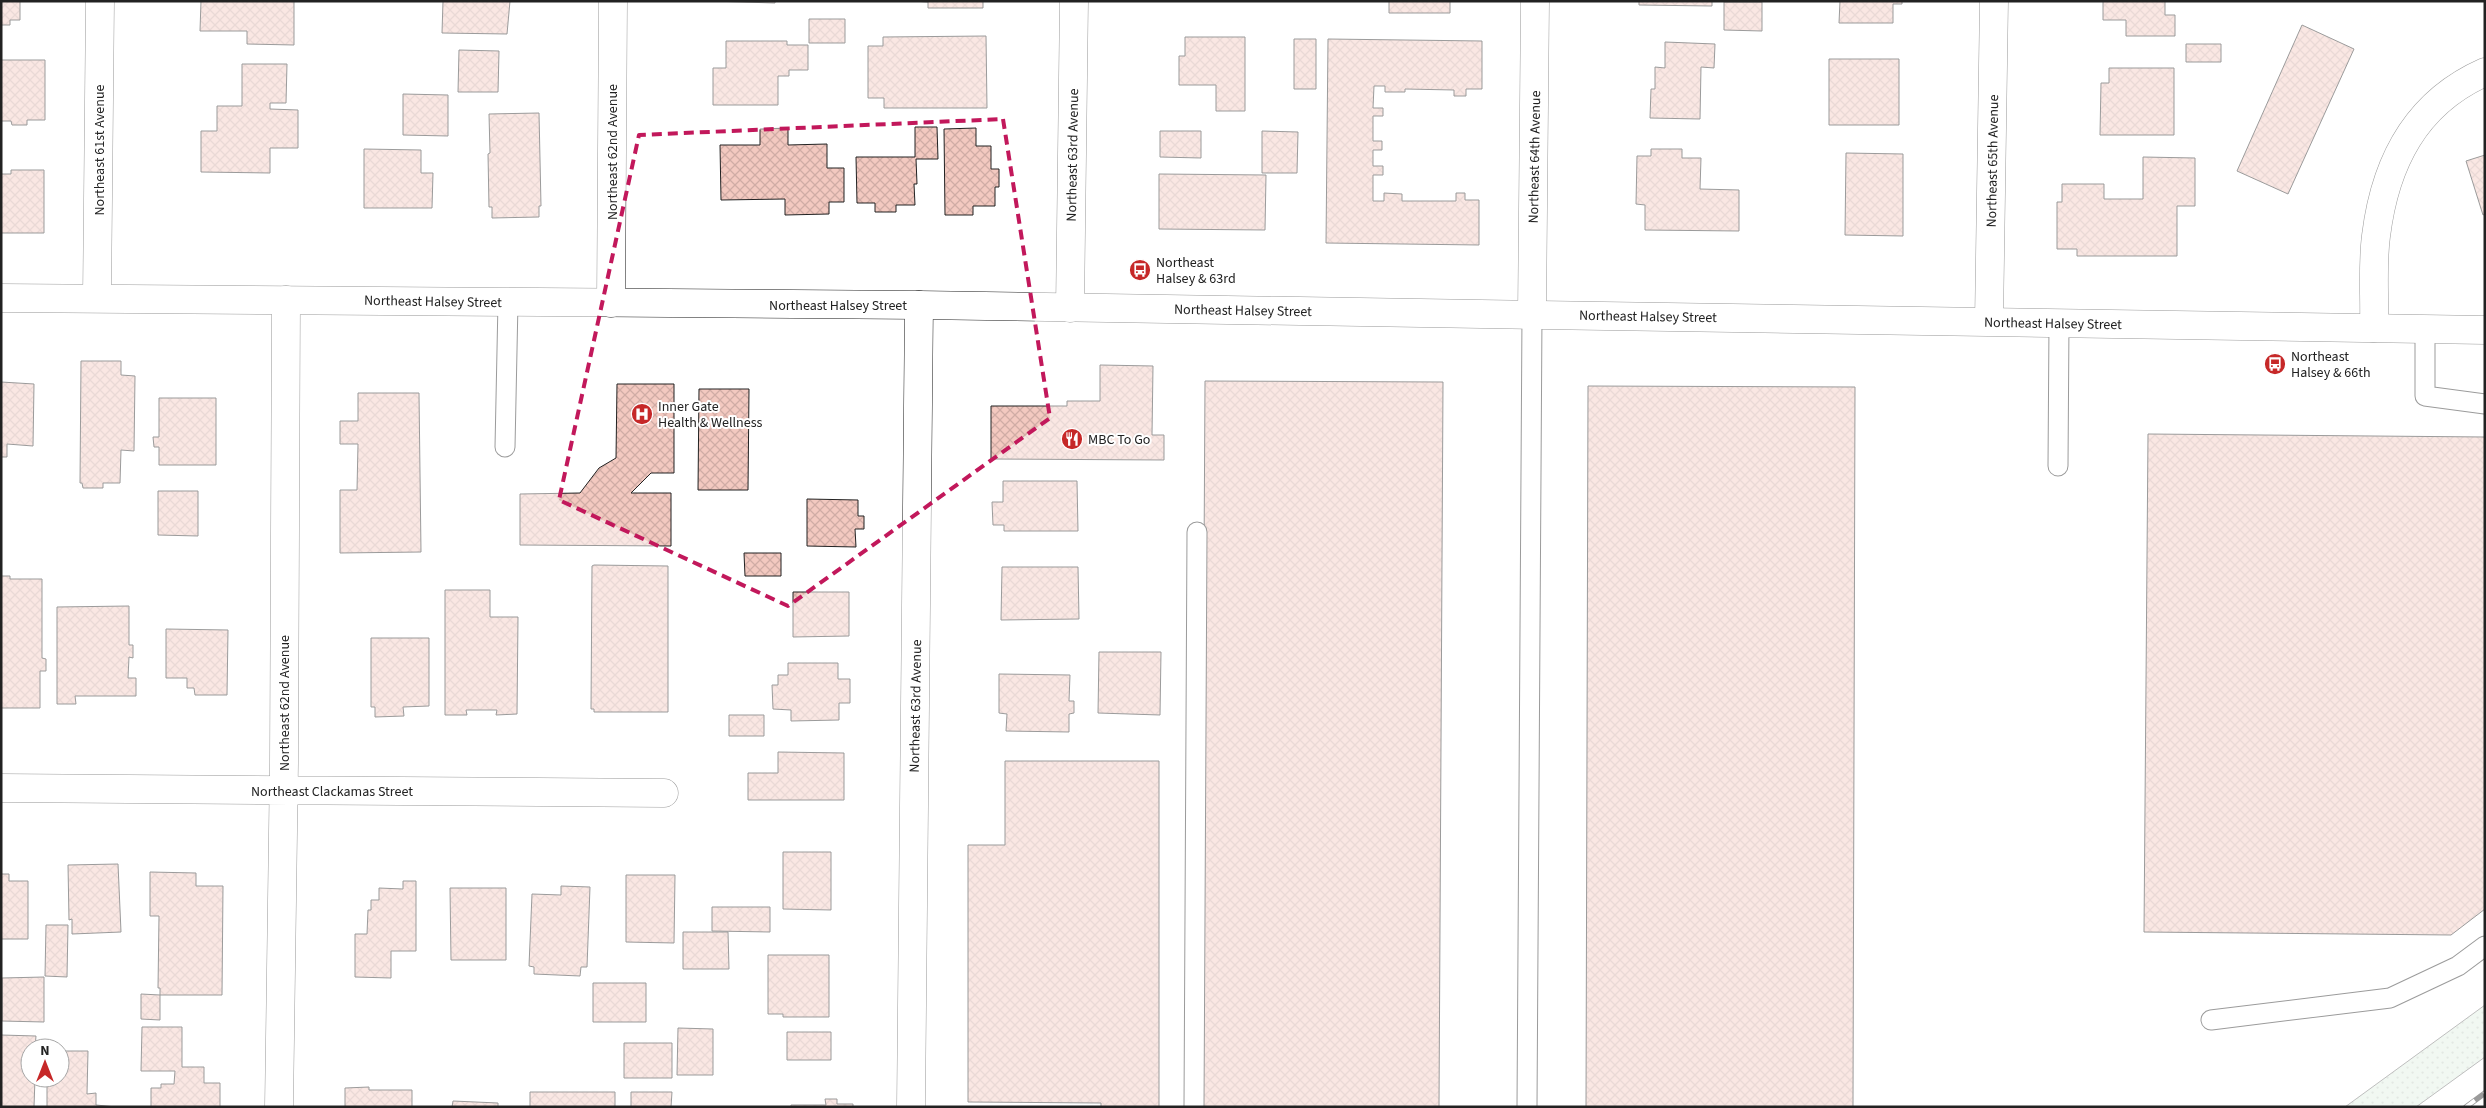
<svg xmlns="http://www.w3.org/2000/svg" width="2486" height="1108" font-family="'Source Sans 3',sans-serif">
	<defs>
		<pattern id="grass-dots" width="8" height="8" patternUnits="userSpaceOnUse" patternTransform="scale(1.25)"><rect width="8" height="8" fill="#e0efe3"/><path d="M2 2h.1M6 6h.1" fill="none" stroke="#c0cdc2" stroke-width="1.8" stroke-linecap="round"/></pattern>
		<pattern id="building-cross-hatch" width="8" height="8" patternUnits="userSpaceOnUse" patternTransform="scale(1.25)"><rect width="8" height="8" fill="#f3c9c0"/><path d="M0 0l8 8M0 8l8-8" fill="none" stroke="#d0aca5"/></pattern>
	</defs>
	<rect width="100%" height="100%" fill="#fff"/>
	<path fill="url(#grass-dots)" stroke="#6f6f6f" d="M 2485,1005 L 2485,1057 L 2416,1107 L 2345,1107 Z"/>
	<path fill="url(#building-cross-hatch)" stroke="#222" d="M 1,1 L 20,1 L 20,20 L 10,20 L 10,25 L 1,25 Z
		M 201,1 L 294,1 L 294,45 L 247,44 L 247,31 L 200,31 Z
		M 443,1 L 510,1 L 507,34 L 442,33 Z
		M 711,1 L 775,1 L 775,3 Z
		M 912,1 L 983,1 L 983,8 L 928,8 L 928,2 Z
		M 1389,1 L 1450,1 L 1450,13 L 1389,13 Z
		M 1639,1 L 1712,1 L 1712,6 L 1639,5 Z
		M 1840,1 L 1902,1 L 1902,4 L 1893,4 L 1893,23 L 1839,23 Z
		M 2103,1 L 2165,1 L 2165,15 L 2175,15 L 2175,36 L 2126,36 L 2126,20 L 2103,20 Z
		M 1724,2 L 1762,2 L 1762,31 L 1724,30 Z
		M 809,19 L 845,19 L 845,43 L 809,43 Z
		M 2302,25 L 2354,49 L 2288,194 L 2237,171 Z
		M 986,36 L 987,108 L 884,108 L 884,98 L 868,98 L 868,46 L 883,46 L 883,37 Z
		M 1185,37 L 1245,37 L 1245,111 L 1216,111 L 1216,85 L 1179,85 L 1179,56 L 1185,56 Z
		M 1294,39 L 1316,39 L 1316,89 L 1294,89 Z
		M 1328,39 L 1482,41 L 1482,89 L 1466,89 L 1466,96 L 1454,96 L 1454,90 L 1405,89 L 1405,92 L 1385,92 L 1385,86 L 1374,86 L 1373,108 L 1383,108 L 1383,116 L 1373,116 L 1373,141 L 1382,141 L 1382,150 L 1373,150 L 1373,166 L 1383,166 L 1383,175 L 1373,175 L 1373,201 L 1384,201 L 1384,193 L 1402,194 L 1402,201 L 1456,201 L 1456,193 L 1465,193 L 1465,200 L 1479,200 L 1479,245 L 1326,243 Z
		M 726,41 L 787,41 L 787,45 L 808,45 L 808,70 L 789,70 L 789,76 L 778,76 L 778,105 L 713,105 L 713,68 L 726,68 Z
		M 1665,42 L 1715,44 L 1714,68 L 1701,67 L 1700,119 L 1650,118 L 1651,89 L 1655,89 L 1655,67 L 1665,68 Z
		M 2186,44 L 2221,44 L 2221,62 L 2186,62 Z
		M 459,50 L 499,51 L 498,92 L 458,92 Z
		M 1829,59 L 1899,59 L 1899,125 L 1829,125 Z
		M 1,60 L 45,60 L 45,120 L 27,120 L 27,125 L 12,125 L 11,121 L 1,121 Z
		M 242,64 L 287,64 L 286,103 L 270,103 L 270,109 L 298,110 L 298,148 L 270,148 L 270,173 L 201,172 L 201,131 L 217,131 L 217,106 L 242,106 Z
		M 2109,68 L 2174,68 L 2174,135 L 2100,135 L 2101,83 L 2109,83 Z
		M 403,94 L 448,95 L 448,136 L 403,135 Z
		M 539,113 L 541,206 L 539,206 L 539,217 L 492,218 L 492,207 L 489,207 L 488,154 L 490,153 L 489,114 Z
		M 915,127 L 937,127 L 938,159 L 916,159 L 917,184 L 914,184 L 915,205 L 896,205 L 896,212 L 875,212 L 875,203 L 857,203 L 856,157 L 915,157 Z
		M 788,128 L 788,145 L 827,144 L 827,168 L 844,168 L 844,202 L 829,202 L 829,214 L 785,215 L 785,199 L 721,200 L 720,145 L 760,145 L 760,129 Z
		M 976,128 L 976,146 L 991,146 L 991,169 L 999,169 L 999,187 L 995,187 L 995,206 L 973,206 L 973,215 L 945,215 L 944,129 Z
		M 1160,131 L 1201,131 L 1201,158 L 1160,157 Z
		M 1262,131 L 1298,132 L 1297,173 L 1262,173 Z
		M 364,149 L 421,150 L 421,173 L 433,173 L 432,208 L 364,208 Z
		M 1651,149 L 1682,149 L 1682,158 L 1701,158 L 1700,189 L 1739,190 L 1739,231 L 1645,230 L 1645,205 L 1636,204 L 1637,156 L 1651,156 Z
		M 1846,153 L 1903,154 L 1903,236 L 1845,235 Z
		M 2485,155 L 2485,214 L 2483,215 L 2466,161 Z
		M 2143,157 L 2195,158 L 2195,206 L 2177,206 L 2177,256 L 2077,256 L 2077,249 L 2057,249 L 2057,202 L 2062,202 L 2062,184 L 2104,184 L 2104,199 L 2143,199 Z
		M 11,170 L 44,170 L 44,233 L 1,233 L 1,174 L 11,174 Z
		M 1159,174 L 1266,175 L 1265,230 L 1159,229 Z
		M 81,361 L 121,361 L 121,375 L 135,376 L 134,451 L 121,450 L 120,483 L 103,483 L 103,488 L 83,488 L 82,483 L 80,483 Z
		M 1100,365 L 1153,366 L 1152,435 L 1164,435 L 1164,460 L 991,459 L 991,406 L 1067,406 L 1067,401 L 1100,401 Z
		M 1205,381 L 1443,382 L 1439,1107 L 1201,1107 Z
		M 1,382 L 34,384 L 33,446 L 7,444 L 7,457 L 1,457 Z
		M 617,384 L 674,384 L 674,473 L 651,473 L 631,493 L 671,493 L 671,546 L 520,545 L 520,494 L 580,493 L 599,468 L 616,458 Z
		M 1588,386 L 1855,387 L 1853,1107 L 1586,1107 Z
		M 699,389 L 749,389 L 748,490 L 698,490 Z
		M 358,393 L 419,393 L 421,552 L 340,553 L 340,490 L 357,490 L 358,444 L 340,444 L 340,421 L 358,421 Z
		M 159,398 L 216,398 L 216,465 L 159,465 L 159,447 L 154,447 L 153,437 L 159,437 Z
		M 2148,434 L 2485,437 L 2485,909 L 2451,935 L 2144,932 Z
		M 1003,481 L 1077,481 L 1078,531 L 1004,531 L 1004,525 L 993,525 L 992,502 L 1003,502 Z
		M 158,491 L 198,491 L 198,536 L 158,535 Z
		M 807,499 L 858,500 L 858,516 L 864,516 L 864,529 L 855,529 L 856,547 L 807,546 Z
		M 744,553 L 781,553 L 781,576 L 745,576 Z
		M 594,565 L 668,566 L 668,712 L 594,712 L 594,709 L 591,709 L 592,566 Z
		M 1002,567 L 1078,567 L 1079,619 L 1001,620 Z
		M 1,576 L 10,576 L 10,579 L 42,579 L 42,658 L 46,659 L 46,671 L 40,671 L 40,708 L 1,708 Z
		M 445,590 L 490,590 L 490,617 L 518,617 L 517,714 L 496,715 L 497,710 L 466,710 L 467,715 L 445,715 Z
		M 793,592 L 849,592 L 849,636 L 793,637 Z
		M 129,606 L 129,645 L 133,645 L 133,658 L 129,657 L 128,678 L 136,678 L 136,696 L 75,696 L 76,704 L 57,704 L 57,607 Z
		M 166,629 L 228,630 L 227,695 L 195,695 L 194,688 L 187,688 L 187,678 L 166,678 Z
		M 371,638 L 429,638 L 429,706 L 403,707 L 404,716 L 375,717 L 375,707 L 371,707 Z
		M 1099,652 L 1161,652 L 1160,715 L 1098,713 Z
		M 788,663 L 838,663 L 838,679 L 850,679 L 850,703 L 839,703 L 839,720 L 791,721 L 791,710 L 773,709 L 772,685 L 778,685 L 778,675 L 788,675 Z
		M 999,674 L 1070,675 L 1069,701 L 1074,701 L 1074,713 L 1069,714 L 1069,732 L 1006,731 L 1007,714 L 999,713 Z
		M 729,715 L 764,715 L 764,736 L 729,736 Z
		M 778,752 L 844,753 L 844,800 L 748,800 L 748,773 L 778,773 Z
		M 1005,761 L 1159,761 L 1159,1107 L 1101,1107 L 1101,1103 L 968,1102 L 968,845 L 1005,845 Z
		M 783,852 L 831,852 L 831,910 L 783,909 Z
		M 118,864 L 121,932 L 72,934 L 72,919 L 69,920 L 68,865 Z
		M 150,872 L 196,873 L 196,886 L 223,886 L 222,995 L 160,995 L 160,988 L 158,988 L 159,916 L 150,916 Z
		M 1,874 L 9,874 L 9,881 L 28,881 L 28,939 L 1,939 Z
		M 626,875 L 675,875 L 674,943 L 626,942 Z
		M 403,881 L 416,881 L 416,951 L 391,951 L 391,978 L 355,977 L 355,934 L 367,934 L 368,910 L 371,910 L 371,900 L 379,900 L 379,888 L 403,889 Z
		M 561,886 L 590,887 L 587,967 L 581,967 L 580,976 L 534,974 L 534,967 L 529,966 L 532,894 L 561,895 Z
		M 450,888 L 506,888 L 506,960 L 451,960 Z
		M 712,907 L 770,907 L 770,932 L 712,931 Z
		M 46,925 L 68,925 L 67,977 L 45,976 Z
		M 683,932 L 728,932 L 729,969 L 683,969 Z
		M 768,955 L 829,955 L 829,1017 L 783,1017 L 783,1014 L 768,1014 Z
		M 44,977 L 44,1022 L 2,1021 L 2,978 Z
		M 593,983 L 646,983 L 646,1022 L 593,1022 Z
		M 141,994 L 160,995 L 160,1020 L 141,1019 Z
		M 142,1027 L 182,1027 L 182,1067 L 204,1067 L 204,1083 L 220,1083 L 220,1107 L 151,1107 L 151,1088 L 161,1088 L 161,1084 L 174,1084 L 175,1071 L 141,1071 Z
		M 678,1028 L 713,1029 L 713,1075 L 677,1075 Z
		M 787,1032 L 831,1032 L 831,1060 L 787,1060 Z
		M 1,1035 L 36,1036 L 35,1048 L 30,1048 L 30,1078 L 35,1078 L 34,1107 L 1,1107 Z
		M 624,1043 L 672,1043 L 672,1078 L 624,1078 Z
		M 60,1051 L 88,1051 L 87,1094 L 96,1093 L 96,1105 L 116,1107 L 47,1107 L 47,1078 L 60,1078 Z
		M 369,1087 L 369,1090 L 412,1090 L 412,1107 L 345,1107 L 345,1088 Z
		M 530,1092 L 615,1092 L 615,1107 L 530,1107 Z
		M 631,1092 L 672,1092 L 671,1107 L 631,1107 Z
		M 825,1099 L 837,1099 L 837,1104 L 853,1104 L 853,1107 L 791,1107 L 791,1105 L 826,1105 Z
		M 453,1101 L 498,1103 L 498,1107 L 452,1107 Z"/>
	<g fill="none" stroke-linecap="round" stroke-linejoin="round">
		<g stroke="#222" stroke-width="21">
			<path id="service" d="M 2425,329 L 2425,396 L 2485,404
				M 505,447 L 508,302
				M 2058,466 L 2059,323
				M 2211,1020 L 2390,998 L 2458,966 L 2485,946
				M 1194,1107 L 1197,532
				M 1527,1107 L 1532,314"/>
		</g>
		<g stroke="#222" stroke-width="29">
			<path id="minor" d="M 97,298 L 100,1
				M 611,303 L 613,1
				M 1070,308 L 1074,1
				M 1532,314 L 1535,1
				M 1989,321 L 1994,1
				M 2374,328 C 2375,298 2372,266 2376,236 C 2385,163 2415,103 2485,72
				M 1,788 L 664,793
				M 279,1107 L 284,763 L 286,300
				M 911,1107 L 919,305"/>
		</g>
		<g stroke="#222" stroke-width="29">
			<path id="secondary" d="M 1,298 L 919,305 L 2485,330"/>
		</g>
		<use href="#service" stroke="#fff" stroke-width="19"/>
		<use href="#minor" stroke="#fff" stroke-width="28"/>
		<use href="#secondary" stroke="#fff" stroke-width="28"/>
		<g stroke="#222" stroke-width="5.5">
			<path id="rail" d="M 2466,1107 L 2485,1093"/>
		</g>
		<use href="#rail" stroke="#fff" stroke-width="4" stroke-dasharray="11" stroke-linecap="butt"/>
	</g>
	<path d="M0 0H2486V1108H0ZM 1003,119 L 1050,418 L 788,606 L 559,500 L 639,135 Z" fill="#fff" fill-opacity=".55" fill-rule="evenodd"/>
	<path fill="none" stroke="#c2185b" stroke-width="4" stroke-dasharray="10 6" stroke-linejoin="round" d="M 1003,119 L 1050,418 L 788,606 L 559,500 L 639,135 Z"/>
	<defs>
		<g id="bus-disc" transform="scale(1.125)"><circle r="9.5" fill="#c62828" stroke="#fff"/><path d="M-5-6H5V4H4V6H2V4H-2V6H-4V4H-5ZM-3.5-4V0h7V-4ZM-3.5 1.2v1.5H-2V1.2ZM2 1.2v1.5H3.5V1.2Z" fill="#fff"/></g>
		<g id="hospital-disc" transform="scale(1.125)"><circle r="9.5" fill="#c62828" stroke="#fff"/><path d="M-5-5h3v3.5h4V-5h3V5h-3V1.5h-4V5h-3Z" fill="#fff"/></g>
		<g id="restaurant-disc" transform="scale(1.125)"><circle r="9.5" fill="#c62828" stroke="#fff"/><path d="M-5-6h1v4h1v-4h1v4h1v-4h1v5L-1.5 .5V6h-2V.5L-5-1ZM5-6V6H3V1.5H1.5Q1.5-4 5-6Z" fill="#fff"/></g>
	</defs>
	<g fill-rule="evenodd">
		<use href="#bus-disc" x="1140" y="270"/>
		<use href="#bus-disc" x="2275" y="364"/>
		<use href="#hospital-disc" x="642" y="414"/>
		<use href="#restaurant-disc" x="1072" y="439"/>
	</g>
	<g text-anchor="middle" stroke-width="4" stroke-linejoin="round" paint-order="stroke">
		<g font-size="14" fill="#222" stroke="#fff">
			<text transform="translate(99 150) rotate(-90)" y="5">Northeast 61st Avenue</text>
			<text transform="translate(612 152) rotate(-90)" y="5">Northeast 62nd Avenue</text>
			<text transform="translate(1072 155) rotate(-89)" y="5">Northeast 63rd Avenue</text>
			<text transform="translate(1534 157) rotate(-89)" y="5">Northeast 64th Avenue</text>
			<text transform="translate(1992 161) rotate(-89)" y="5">Northeast 65th Avenue</text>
			<text transform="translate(433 301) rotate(1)" y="5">Northeast Halsey Street</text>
			<text x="838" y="310">Northeast Halsey Street</text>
			<text transform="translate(1243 310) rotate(1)" y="5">Northeast Halsey Street</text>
			<text transform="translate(1648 316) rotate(1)" y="5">Northeast Halsey Street</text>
			<text transform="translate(2053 323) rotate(1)" y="5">Northeast Halsey Street</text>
			<text transform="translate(284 703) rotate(-90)" y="5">Northeast 62nd Avenue</text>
			<text transform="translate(915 706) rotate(-89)" y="5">Northeast 63rd Avenue</text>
			<text x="332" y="796">Northeast Clackamas Street</text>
		</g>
		<g font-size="14" fill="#222" stroke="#fff" text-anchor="start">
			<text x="1156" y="267">Northeast<tspan x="1156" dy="16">Halsey &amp; 63rd</tspan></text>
			<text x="2291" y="361">Northeast<tspan x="2291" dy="16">Halsey &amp; 66th</tspan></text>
			<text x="658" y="411">Inner Gate<tspan x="658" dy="16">Health &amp; Wellness</tspan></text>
			<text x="1088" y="444">MBC To Go</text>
		</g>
	</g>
	<rect width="2486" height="1108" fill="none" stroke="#222222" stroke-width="5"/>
	<g transform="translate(45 1063)"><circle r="24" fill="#ffffff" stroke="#a7a7a7"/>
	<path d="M0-4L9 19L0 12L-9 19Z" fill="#c62828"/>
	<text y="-8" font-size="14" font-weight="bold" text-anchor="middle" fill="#222222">N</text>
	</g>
</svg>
